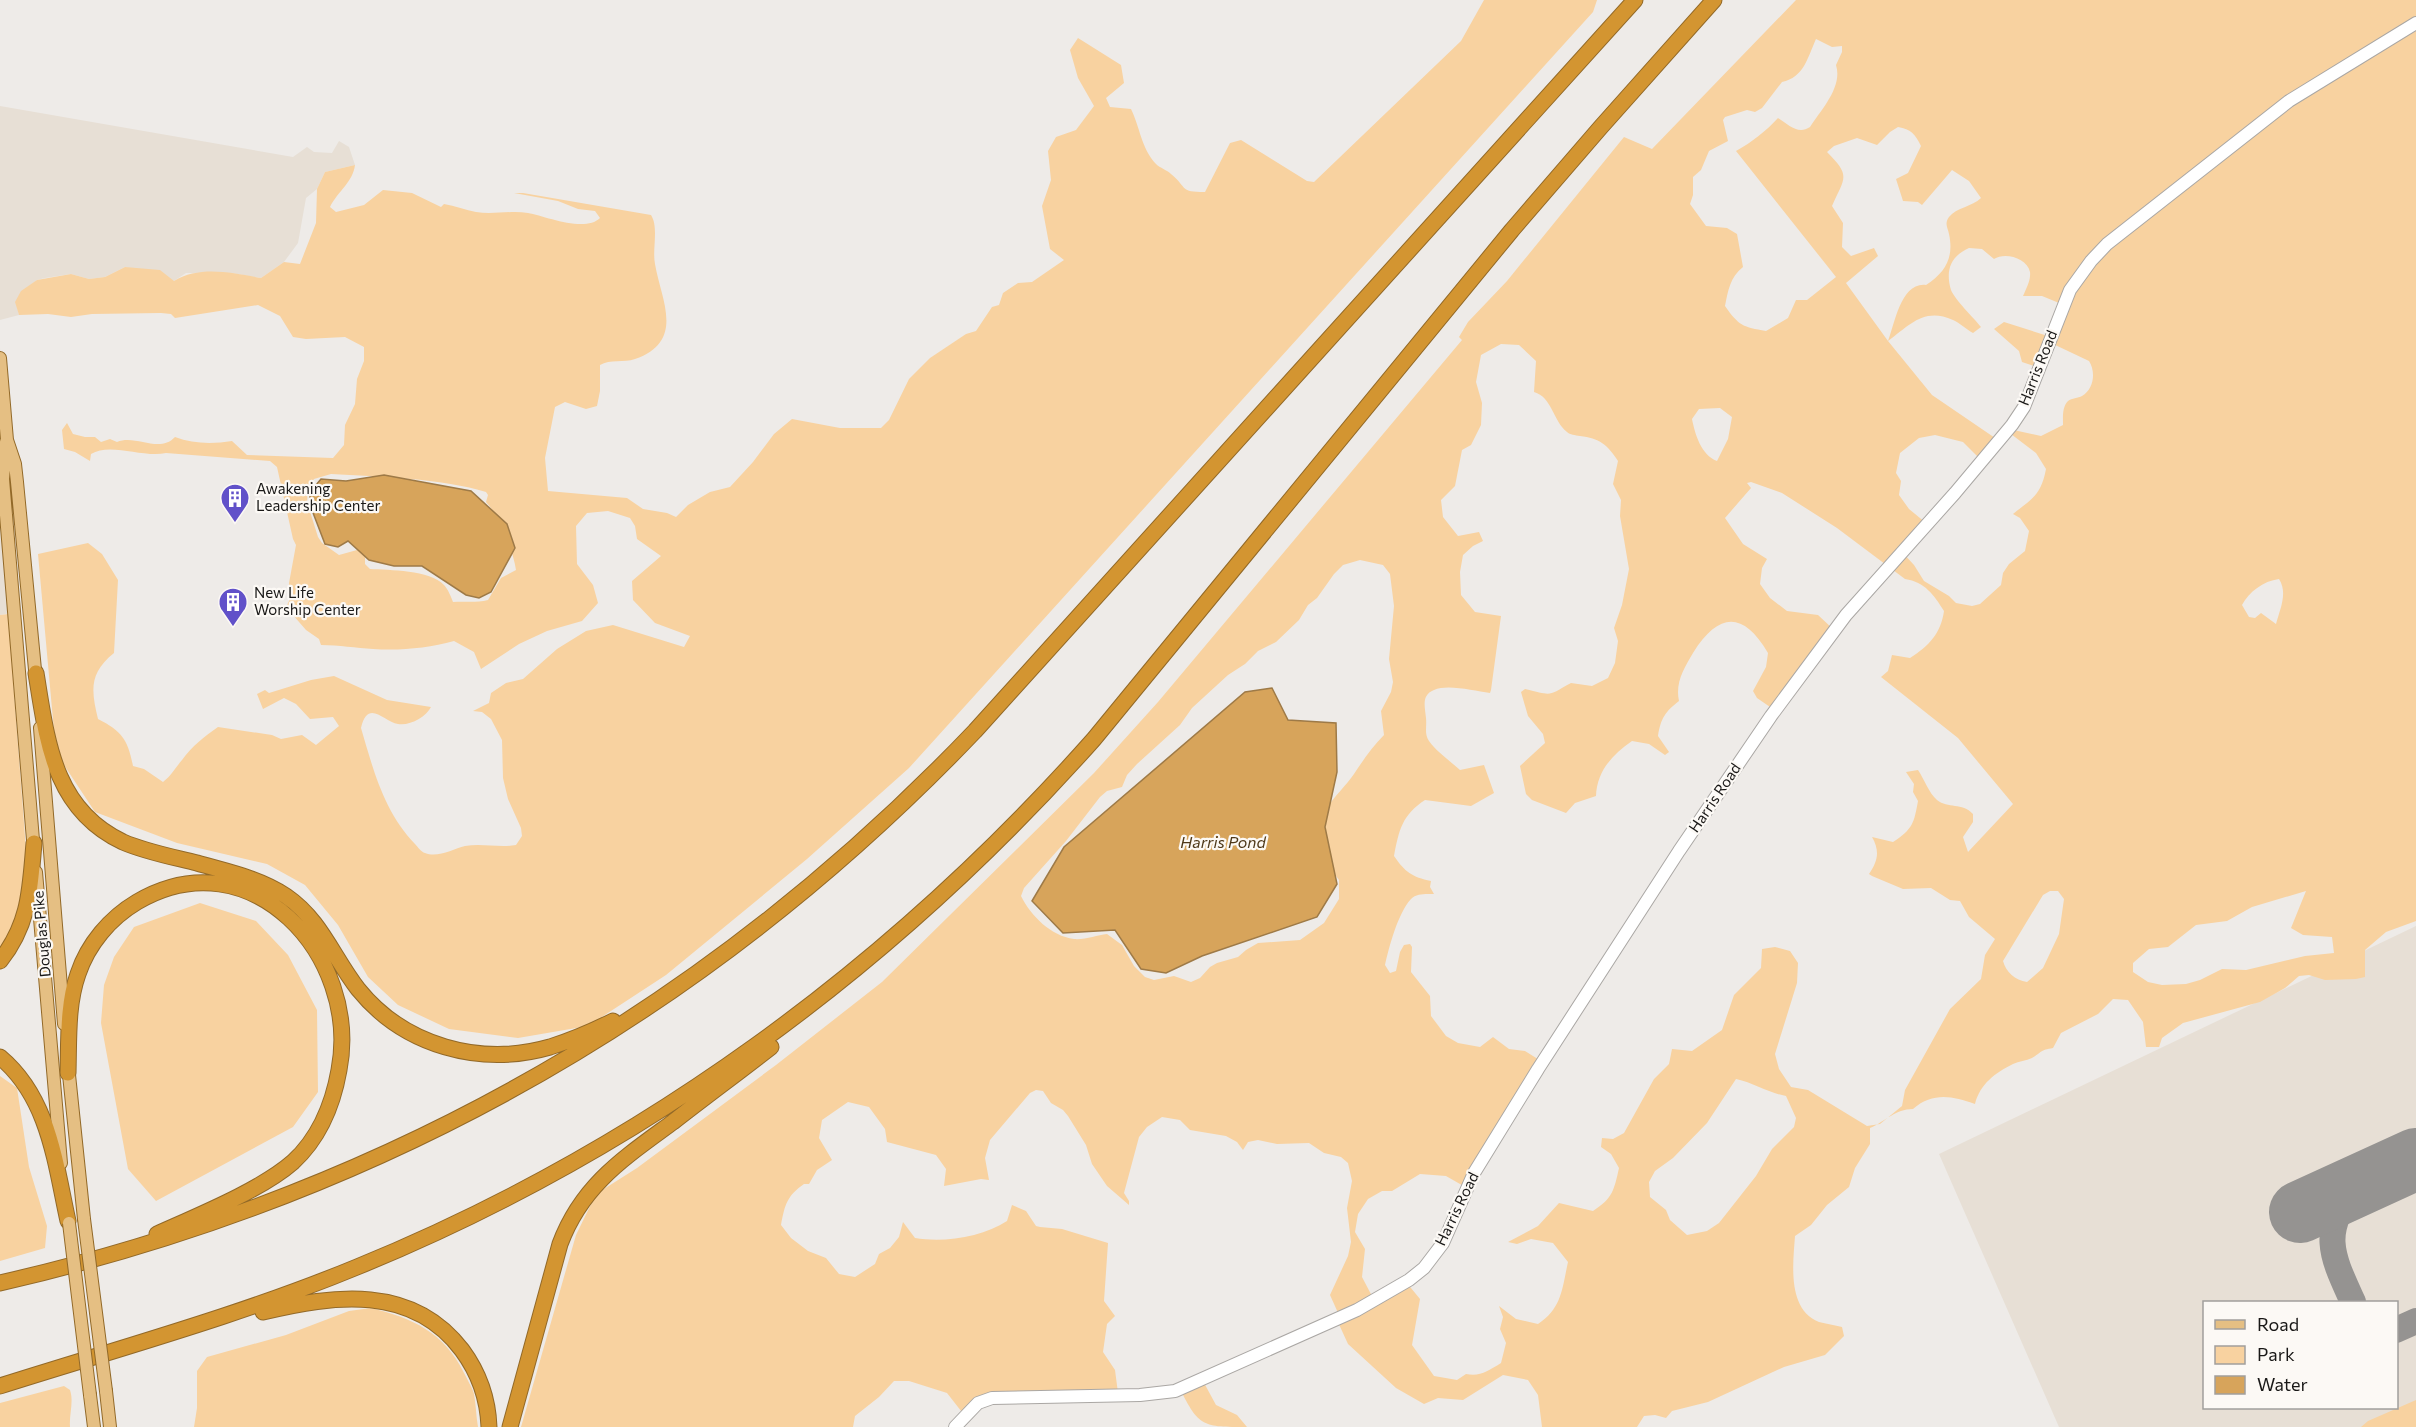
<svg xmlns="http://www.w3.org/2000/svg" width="2416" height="1427" font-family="Commissioner,sans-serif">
	<rect width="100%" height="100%" fill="#eeebe8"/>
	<path fill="#e7dfd5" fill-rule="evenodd" d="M 0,106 L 293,157 L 307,147 L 314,152 L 332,153 L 339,141 L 349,147 L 355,165 L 325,172 L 317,189 L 306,198 L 298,243 L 284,262 L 261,278 L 231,273 L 186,273 L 174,281 L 125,267 L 105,277 L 89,279 L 71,274 L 45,278 L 37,280 L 16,302 L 19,315 L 0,320 Z
		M 0,348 L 8,456 L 11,613 L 0,615 Z
		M 2416,926 L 2416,1422 L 2407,1427 L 2059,1427 L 1939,1154 ZM 2204,1302 L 2396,1302 L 2396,1408 L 2204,1408 Z"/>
	<path fill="#f8d2a0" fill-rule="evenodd" d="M 1484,0 L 1597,0 L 1593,12 L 909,768 L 807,859 L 666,975 L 588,1026 L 518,1038 L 449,1029 L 398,1005 L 368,977 L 338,925 L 305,885 L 267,864 L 177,843 L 95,812 L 62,762 L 54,731 L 38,554 L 88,543 L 102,554 L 118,580 L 114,653 C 89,673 91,690 98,719 C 122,731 128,740 133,766 L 144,769 L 163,782 C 172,775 175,768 182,760 C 192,746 205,736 218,727 L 272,735 L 281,739 L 302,735 L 316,745 L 339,726 L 333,717 L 310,719 L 296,704 L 284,698 L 263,709 L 257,694 L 265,690 L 269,693 L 311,680 L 334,676 L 387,700 L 431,707 C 426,717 410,726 398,724 C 384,722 368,698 361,728 C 373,769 384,812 415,844 C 418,847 421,852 425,853 C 438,858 453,849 465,846 C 482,843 499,848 516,845 L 522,836 L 521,828 L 508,799 L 503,778 L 502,740 L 491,719 L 482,712 L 473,711 L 489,703 L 491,693 L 506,683 L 523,679 L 557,649 L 586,631 L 613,625 L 684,647 L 690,636 L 655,623 L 633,600 L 632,581 L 661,556 L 637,539 L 635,526 L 630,518 L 608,511 L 587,513 L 576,526 L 577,564 L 593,585 L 598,603 L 582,621 L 547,631 L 519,644 L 481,669 L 474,652 L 454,641 C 428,648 400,651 373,649 C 356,648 339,645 321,645 L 319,639 L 306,630 L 286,607 L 289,601 L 289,583 L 296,545 L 293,539 L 277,467 L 270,461 L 166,453 C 143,458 110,442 91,454 L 90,461 L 75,452 L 64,449 L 62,430 L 67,423 L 73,434 L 85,437 L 95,437 L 101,442 L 110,439 L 117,442 C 136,434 159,454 175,437 C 193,444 213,444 232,441 L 247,455 L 333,458 L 344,445 L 345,425 L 355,404 L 357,379 L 364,361 L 364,347 L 345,337 L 306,339 L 293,337 L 280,316 L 258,305 L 175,318 L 171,314 L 161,313 L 92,314 L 71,317 L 48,314 L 19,315 L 15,302 L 21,291 L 37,280 L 71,274 L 89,279 L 105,277 L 125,267 L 160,270 L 174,281 C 200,265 233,273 261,278 L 284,262 L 300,264 L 316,223 L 317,189 L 325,172 L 355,165 C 353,182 338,191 330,207 L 336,212 L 364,205 L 383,190 L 412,193 L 441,207 L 444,204 C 455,206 466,210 476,212 C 493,215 511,210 528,213 C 545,216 585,233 600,218 L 595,211 L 578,209 L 558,201 L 514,193 L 523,193 L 651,215 C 659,227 652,250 655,264 C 661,300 686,341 635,359 C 624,363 610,359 600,365 L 600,391 L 597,406 L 586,409 L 565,402 L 555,407 L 545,458 L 548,491 L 627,498 L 643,509 L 667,513 L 676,517 L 688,505 L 710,492 L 730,487 L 753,462 L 774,434 L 792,419 L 840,428 L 881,428 L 889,420 L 909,379 L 930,358 L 966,334 L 976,331 L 992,307 L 999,305 L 1003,293 L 1018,283 L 1032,282 L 1064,260 L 1050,249 L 1042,206 L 1051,180 L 1048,151 L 1056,137 L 1076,130 L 1094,106 L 1078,78 L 1070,50 L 1078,38 L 1121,65 L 1124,83 L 1106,98 L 1110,107 L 1131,109 C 1140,127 1141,148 1156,164 C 1160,168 1167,170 1171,174 C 1188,188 1179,192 1205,192 L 1230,143 L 1241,140 L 1307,181 L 1314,182 L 1461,41 ZM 331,474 C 380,477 440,478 486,492 L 488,495 L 486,502 C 500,517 513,550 516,570 L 501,578 L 488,600 C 476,603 465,601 453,602 C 451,597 448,589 444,585 C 430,570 389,570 370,569 L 365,564 L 365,555 L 357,550 L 339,555 L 322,543 L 318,537 L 307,502 L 308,488 L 314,479 Z
		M 1796,0 L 2416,0 L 2416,921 L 2386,932 L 2365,950 L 2365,977 L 2356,979 L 2325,980 L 2309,975 L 2299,976 L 2285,988 L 2260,1002 L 2183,1023 L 2162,1038 L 2159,1047 L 2146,1047 L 2143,1022 L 2128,1000 L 2113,999 L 2098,1014 L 2061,1033 L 2053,1048 C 2040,1050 2042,1052 2032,1058 C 2026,1061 2019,1061 2013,1064 C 1995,1073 1980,1084 1975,1104 C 1952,1096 1933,1092 1913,1109 C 1895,1109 1886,1121 1870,1128 L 1870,1144 L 1855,1168 L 1849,1187 L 1827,1205 L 1811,1225 L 1795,1236 C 1793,1264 1787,1309 1819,1322 C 1826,1324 1835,1325 1842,1327 L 1844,1336 L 1825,1355 L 1784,1367 L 1708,1402 L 1672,1411 L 1666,1418 L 1655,1415 L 1644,1416 L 1637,1427 L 1542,1427 L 1538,1395 L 1528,1380 L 1503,1375 L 1463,1400 L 1438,1398 L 1424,1404 L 1396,1388 L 1348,1344 L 1337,1320 L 1339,1315 L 1330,1295 L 1348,1256 L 1351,1242 L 1347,1208 L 1352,1181 L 1348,1163 L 1341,1157 L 1324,1153 L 1309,1143 L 1277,1144 L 1258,1140 L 1248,1142 L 1243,1150 L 1237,1142 L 1226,1136 L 1190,1130 L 1180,1120 L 1162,1117 L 1147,1127 L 1139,1137 L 1124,1193 L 1129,1201 L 1129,1205 L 1107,1186 L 1092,1164 L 1086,1145 L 1068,1116 L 1063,1110 L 1051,1103 L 1043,1091 L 1036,1090 L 1030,1093 L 990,1140 L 985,1158 L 989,1180 L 981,1179 L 944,1186 L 946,1169 L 936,1155 L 887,1142 L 885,1129 L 869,1107 L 848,1102 L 822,1120 L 819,1138 L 832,1160 L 817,1170 L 809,1184 L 804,1184 C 787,1196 785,1204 781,1225 L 791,1238 L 808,1251 L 826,1258 L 839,1274 L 855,1277 L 875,1264 L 879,1254 L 890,1248 L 899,1237 L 903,1222 L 915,1238 C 944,1243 983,1237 1007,1221 L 1012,1205 L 1026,1211 L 1036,1226 L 1040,1227 L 1062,1229 L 1108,1243 L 1104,1301 L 1115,1316 L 1107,1324 L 1103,1352 L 1115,1370 L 1118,1393 L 1002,1396 L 965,1416 L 947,1393 L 909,1381 L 894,1381 L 879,1397 L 855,1416 L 853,1427 L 521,1427 L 576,1235 L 596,1194 L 637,1168 L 776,1065 L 882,982 L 1094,773 L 1158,702 L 1462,340 L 1459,337 L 1468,322 L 1507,281 L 1624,137 L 1652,149 ZM 1816,39 L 1832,47 L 1842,46 L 1842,52 L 1836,65 C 1843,87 1821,110 1810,127 C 1798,135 1789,125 1778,118 C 1766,131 1752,142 1736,151 L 1836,277 L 1807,300 L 1796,300 L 1788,318 L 1766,331 C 1743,327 1739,326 1725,306 C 1728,291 1730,277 1743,267 L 1737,234 L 1727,228 L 1706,226 L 1690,204 L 1693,195 L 1693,177 L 1701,170 L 1709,151 L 1728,141 L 1723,120 L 1725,117 L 1747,110 L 1755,112 L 1762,108 L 1782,82 C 1804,77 1807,59 1816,39 ZM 1898,127 C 1911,129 1915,134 1921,146 L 1908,173 L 1896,179 L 1903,201 L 1918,202 L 1922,205 L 1952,170 L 1969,181 L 1981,198 C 1972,207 1957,207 1949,217 C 1944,224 1948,228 1949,234 C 1954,257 1946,272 1926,285 C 1901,282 1895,323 1888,341 L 1846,283 L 1878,256 L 1874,248 L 1851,256 L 1842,247 L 1843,223 L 1832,206 C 1845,177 1851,176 1827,152 L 1834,146 L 1857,138 L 1877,145 L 1890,132 ZM 1969,248 L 1982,249 L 1994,259 C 2005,252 2027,258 2030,272 C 2031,280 2026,289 2023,296 L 2042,296 L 2064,305 L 2051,337 L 2004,322 L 1994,329 L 2019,351 L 2022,362 L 2040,368 L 2051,343 L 2089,361 C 2096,372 2094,389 2082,396 C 2078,398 2072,398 2068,401 C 2062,407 2063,417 2063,425 L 2041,436 L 2009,429 L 2007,431 L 2036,453 L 2046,469 C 2041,495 2033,498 2013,514 L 2020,518 L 2029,531 L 2025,551 L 2009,564 L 2003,573 L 2001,585 L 1980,604 L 1972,606 L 1956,603 L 1949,596 L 1924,581 L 1914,565 L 1902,552 L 1926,523 L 1909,509 L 1899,495 L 1901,481 L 1896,473 L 1900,453 L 1919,438 L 1935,435 L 1963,442 L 1981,460 L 1998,440 L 1932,395 L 1888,341 C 1910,325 1924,307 1953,320 C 1960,323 1966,329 1973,333 L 1981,327 C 1974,318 1955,300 1951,290 C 1945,270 1951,256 1969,248 ZM 1501,344 L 1519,345 L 1536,361 L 1534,392 C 1552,397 1553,421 1567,432 C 1570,435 1575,435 1580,436 C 1599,438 1608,445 1618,461 L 1613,484 L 1621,500 L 1620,516 L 1629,569 L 1622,605 L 1614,628 L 1618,641 L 1615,663 L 1608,678 L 1592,686 L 1571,683 C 1547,696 1554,696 1525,689 L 1521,692 L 1528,716 L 1543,734 L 1545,743 L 1520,766 L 1526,794 L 1532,800 L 1566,813 L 1575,803 L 1596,796 C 1597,771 1612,755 1632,741 L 1649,744 L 1665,755 L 1669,752 L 1658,736 C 1661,718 1665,712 1679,701 C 1675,683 1684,668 1693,653 C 1719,612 1743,611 1768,653 L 1766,667 L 1753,691 L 1757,698 L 1773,709 L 1833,629 L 1818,615 L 1787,611 L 1770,598 L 1760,584 L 1762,568 L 1767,559 L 1743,544 L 1725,518 L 1751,488 L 1747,483 L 1751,482 L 1782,493 L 1837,528 L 1905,579 C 1925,582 1934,595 1944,611 C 1941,633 1929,646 1910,658 L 1892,655 L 1888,671 L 1881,677 L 1958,738 L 2013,804 L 1968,852 L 1963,837 L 1973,822 L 1973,814 C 1962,802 1948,809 1937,800 C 1929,793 1924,779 1918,770 L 1906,772 L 1914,784 L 1913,792 L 1918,801 C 1914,823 1913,829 1893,842 L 1872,837 C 1880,851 1878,861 1869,874 L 1872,876 L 1903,889 L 1931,888 L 1950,900 L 1960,901 L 1969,917 L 1995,939 L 1985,955 L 1981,979 L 1950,1009 L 1905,1090 L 1902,1106 L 1880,1124 L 1867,1126 L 1808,1090 L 1791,1087 L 1779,1069 L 1775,1054 L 1797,983 L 1798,963 L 1790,951 L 1775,947 L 1762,949 L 1761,968 L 1734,995 L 1722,1030 L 1692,1051 L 1672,1049 L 1669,1064 L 1654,1079 L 1624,1133 L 1613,1139 L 1602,1138 L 1601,1147 L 1611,1154 L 1619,1168 C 1614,1190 1613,1198 1593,1211 L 1559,1203 L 1538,1226 L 1508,1242 L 1517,1244 L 1531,1239 L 1553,1243 L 1568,1262 C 1562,1289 1562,1308 1538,1324 L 1516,1319 L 1499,1306 L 1503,1317 L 1500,1329 L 1506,1343 L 1501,1363 C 1488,1371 1480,1377 1466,1374 L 1457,1380 L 1434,1376 L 1412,1345 L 1420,1299 L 1406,1282 L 1373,1298 L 1362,1277 L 1365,1249 L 1355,1232 L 1358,1214 L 1368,1199 L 1382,1191 L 1392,1191 L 1420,1174 L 1446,1176 L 1467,1188 L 1541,1061 L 1525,1051 L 1509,1049 L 1493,1037 L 1480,1047 L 1458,1043 L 1446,1036 L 1431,1016 L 1430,996 L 1411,972 L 1412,947 L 1410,944 L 1404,945 L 1400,952 L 1396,971 L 1390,973 L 1385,965 C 1389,947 1398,913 1411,899 C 1417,893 1426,894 1434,894 L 1430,887 L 1431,881 C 1412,877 1405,872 1394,856 C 1399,830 1402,815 1425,800 L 1471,806 L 1494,793 L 1484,765 L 1460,770 C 1450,761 1437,752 1429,741 C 1424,733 1427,727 1426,718 C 1425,707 1421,695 1434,690 C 1448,684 1474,691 1490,693 L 1491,690 L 1501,616 L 1475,612 L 1461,595 L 1460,572 L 1463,555 L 1473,546 L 1483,541 L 1479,532 L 1458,536 L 1443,517 L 1441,500 L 1455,486 L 1462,450 L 1471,445 L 1481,425 L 1482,403 L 1476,382 L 1481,355 ZM 1720,408 L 1732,417 L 1728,439 L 1717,461 C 1701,455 1695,434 1692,419 L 1699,409 ZM 1360,560 L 1383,565 L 1390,574 L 1394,606 L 1389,659 L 1393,682 L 1391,692 L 1381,711 L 1384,735 C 1372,747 1364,759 1354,774 C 1346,786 1335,795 1327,808 L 1320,810 L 1326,826 L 1323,847 L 1328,865 L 1339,880 L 1339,899 L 1324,923 L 1300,940 L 1258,943 L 1246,950 L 1238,957 L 1217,963 L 1210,967 L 1200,978 L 1191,982 L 1174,976 L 1154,980 L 1145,977 L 1134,966 L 1122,945 L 1107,934 C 1097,935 1085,940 1074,939 C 1051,936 1031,916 1021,896 L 1024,888 L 1066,841 L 1100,797 L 1107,791 L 1122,787 L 1127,775 L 1137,764 L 1180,725 L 1192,708 L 1228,675 L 1245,664 L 1258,651 L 1276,642 L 1299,620 L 1308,605 L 1317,598 L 1334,574 L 1343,565 ZM 2279,579 C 2288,593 2280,609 2276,624 L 2261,613 L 2255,618 L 2249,617 L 2242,605 C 2249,592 2263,581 2279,579 ZM 2050,891 L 2058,891 L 2064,899 L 2059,934 L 2043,968 L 2027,982 C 2015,980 2006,972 2003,961 L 2043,895 ZM 2306,891 L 2291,928 L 2303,935 L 2332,937 L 2334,953 L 2305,956 L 2246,970 L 2222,969 L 2200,980 L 2186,984 L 2162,985 L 2148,982 L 2133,972 L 2133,963 L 2149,949 L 2168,947 L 2196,925 L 2227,921 L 2252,907 ZM 1736,1079 C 1754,1083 1769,1093 1786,1096 L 1796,1118 L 1794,1127 L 1772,1149 L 1756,1176 L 1719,1223 L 1707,1231 L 1687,1235 L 1670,1220 L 1666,1210 L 1650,1197 L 1649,1182 L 1655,1171 L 1673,1158 L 1707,1123 Z
		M 8,614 L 29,889 L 0,958 L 0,615 Z
		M 200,903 L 256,921 L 288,955 L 317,1010 L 318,1092 L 293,1127 L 156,1201 L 128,1169 L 101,1023 L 104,985 L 114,957 L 134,927 Z
		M 0,1076 L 17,1088 L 29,1167 L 47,1226 L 45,1248 L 0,1261 Z
		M 371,1308 C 412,1318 444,1332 464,1373 C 467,1379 472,1387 474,1394 C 476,1405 476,1416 478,1427 L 194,1427 L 197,1408 L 197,1371 L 207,1357 L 286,1335 L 349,1311 Z
		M 1203,1381 L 1216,1405 L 1237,1415 L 1247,1427 C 1203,1427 1199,1427 1180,1389 Z
		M 64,1386 L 70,1390 C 74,1402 69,1414 70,1427 L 0,1427 L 0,1403 Z
		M 2416,1400 L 2416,1427 L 2361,1427 L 2368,1421 Z"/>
	<path fill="#d7a45b" stroke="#9e7a47" stroke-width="1.5" d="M 384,475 L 471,491 L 507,524 L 515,548 L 491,592 L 479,598 L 466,595 L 422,566 L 394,566 L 369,560 L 348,541 L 338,547 L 325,544 L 310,505 L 310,492 L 321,479 L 346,481 Z
		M 1272,688 L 1288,720 L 1336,723 L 1337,772 L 1325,827 L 1337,884 L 1317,917 L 1202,956 L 1166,973 L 1141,969 L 1115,930 L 1063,933 L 1032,901 L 1064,847 L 1245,692 Z"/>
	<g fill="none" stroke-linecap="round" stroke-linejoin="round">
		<path stroke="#959391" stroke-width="26" d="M 2353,1302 C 2332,1256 2319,1232 2355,1188
			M 2396,1330 L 2416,1321"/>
		<path stroke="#959391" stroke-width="62" d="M 2300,1212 L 2416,1159"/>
		<g stroke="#aaa7a4" stroke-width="14">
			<path id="secondary" d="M 955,1427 L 978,1403 L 992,1398 L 1140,1395 L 1175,1391 L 1357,1310 L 1409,1280 L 1424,1268 L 1443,1243 L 1474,1173 L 1538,1069 L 1679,851 L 1771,716 L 1846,615 L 1955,493 L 2012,425 L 2024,407 L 2070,290 L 2091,261 L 2107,244 L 2289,101 L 2416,23"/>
		</g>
		<g stroke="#926928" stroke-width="14">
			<path id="primary" d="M 0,358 L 7,440 L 15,464 L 17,482 L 36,680
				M 6,442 L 3,479 L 34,852
				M 40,728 L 64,1024
				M 36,872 L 61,1163
				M 68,1065 L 84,1219
				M 106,1391 L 110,1427
				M 90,1395 L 94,1427"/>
		</g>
		<g stroke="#926928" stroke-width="17">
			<path id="highway" d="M 36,673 C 47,740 53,809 123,842 C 146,852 173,857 197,863 C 228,872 259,878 286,896 C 321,920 333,957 358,989 C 404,1046 480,1067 550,1047 C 572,1040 593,1031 613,1021
				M 0,961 C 30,923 30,889 34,843
				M 0,1057 C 49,1098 55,1162 68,1221
				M 68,1073 C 69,1040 67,1005 78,974 C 88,944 110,918 137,902 C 251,835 361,956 339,1070 C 333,1104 319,1138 293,1162 C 261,1190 197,1216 157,1234
				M 0,1283 C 379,1196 706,1013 975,731 L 1635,0
				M 263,1312 C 334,1295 412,1284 462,1350 C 479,1373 488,1399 489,1427
				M 0,1386 C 120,1348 241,1315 357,1267 C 641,1151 891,968 1094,739 L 1512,230 L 1600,128 L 1714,0
				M 510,1427 L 560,1244 C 582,1185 624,1158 673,1122 C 705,1097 739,1072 771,1047"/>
		</g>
		<use href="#secondary" stroke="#fff" stroke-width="12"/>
		<use href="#primary" stroke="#e5bf83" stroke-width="12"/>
		<use href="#highway" stroke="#d39531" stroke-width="15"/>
		<g stroke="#926928" stroke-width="14" stroke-linecap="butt">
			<path id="primary-bridge" d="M 84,1219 L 106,1391
				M 69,1223 L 90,1395"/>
		</g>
		<use href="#primary-bridge" stroke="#e5bf83" stroke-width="12"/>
	</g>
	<defs>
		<g id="building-pin" transform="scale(1.5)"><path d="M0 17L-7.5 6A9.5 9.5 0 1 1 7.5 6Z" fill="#6151c9" stroke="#fcf9f5"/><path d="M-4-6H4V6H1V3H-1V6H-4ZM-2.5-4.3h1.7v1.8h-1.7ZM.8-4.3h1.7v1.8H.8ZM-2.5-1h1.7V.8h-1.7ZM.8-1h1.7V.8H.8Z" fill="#fff"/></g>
	</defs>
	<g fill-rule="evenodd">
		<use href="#building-pin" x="235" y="498"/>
		<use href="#building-pin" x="233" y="602"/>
	</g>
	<g text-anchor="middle" stroke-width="4.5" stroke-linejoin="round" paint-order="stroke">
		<g font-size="15" fill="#191817" stroke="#fcf9f5">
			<text transform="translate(2038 368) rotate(-68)" y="5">Harris Road</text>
			<text transform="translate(1715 798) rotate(-56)" y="5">Harris Road</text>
			<text transform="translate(42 934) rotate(-95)" y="5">Douglas Pike</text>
			<text transform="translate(1457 1209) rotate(-64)" y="5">Harris Road</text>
		</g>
		<g font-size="15" fill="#191817" stroke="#fcf9f5" text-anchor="start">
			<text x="256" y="494">Awakening<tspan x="256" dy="17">Leadership Center</tspan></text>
			<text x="254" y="598">New Life<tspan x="254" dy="17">Worship Center</tspan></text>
		</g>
		<g font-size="16" font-style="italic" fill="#4f391a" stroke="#fcf9f5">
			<text x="1223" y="848">Harris Pond</text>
		</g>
	</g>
	<rect x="2203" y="1301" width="195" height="108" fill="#fcf9f5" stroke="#a19f9c" stroke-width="1.5"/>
	<rect x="2215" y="1320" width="30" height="9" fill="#e5bf83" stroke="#a19f9c" stroke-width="1.5"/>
	<text x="2257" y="1331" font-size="18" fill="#191817">Road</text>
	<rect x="2215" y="1346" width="30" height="18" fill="#f8d2a0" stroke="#a19f9c" stroke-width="1.5"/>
	<text x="2257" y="1361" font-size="18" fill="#191817">Park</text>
	<rect x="2215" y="1376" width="30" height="18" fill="#d7a45b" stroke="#a19f9c" stroke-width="1.5"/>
	<text x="2257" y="1391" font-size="18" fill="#191817">Water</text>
</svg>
